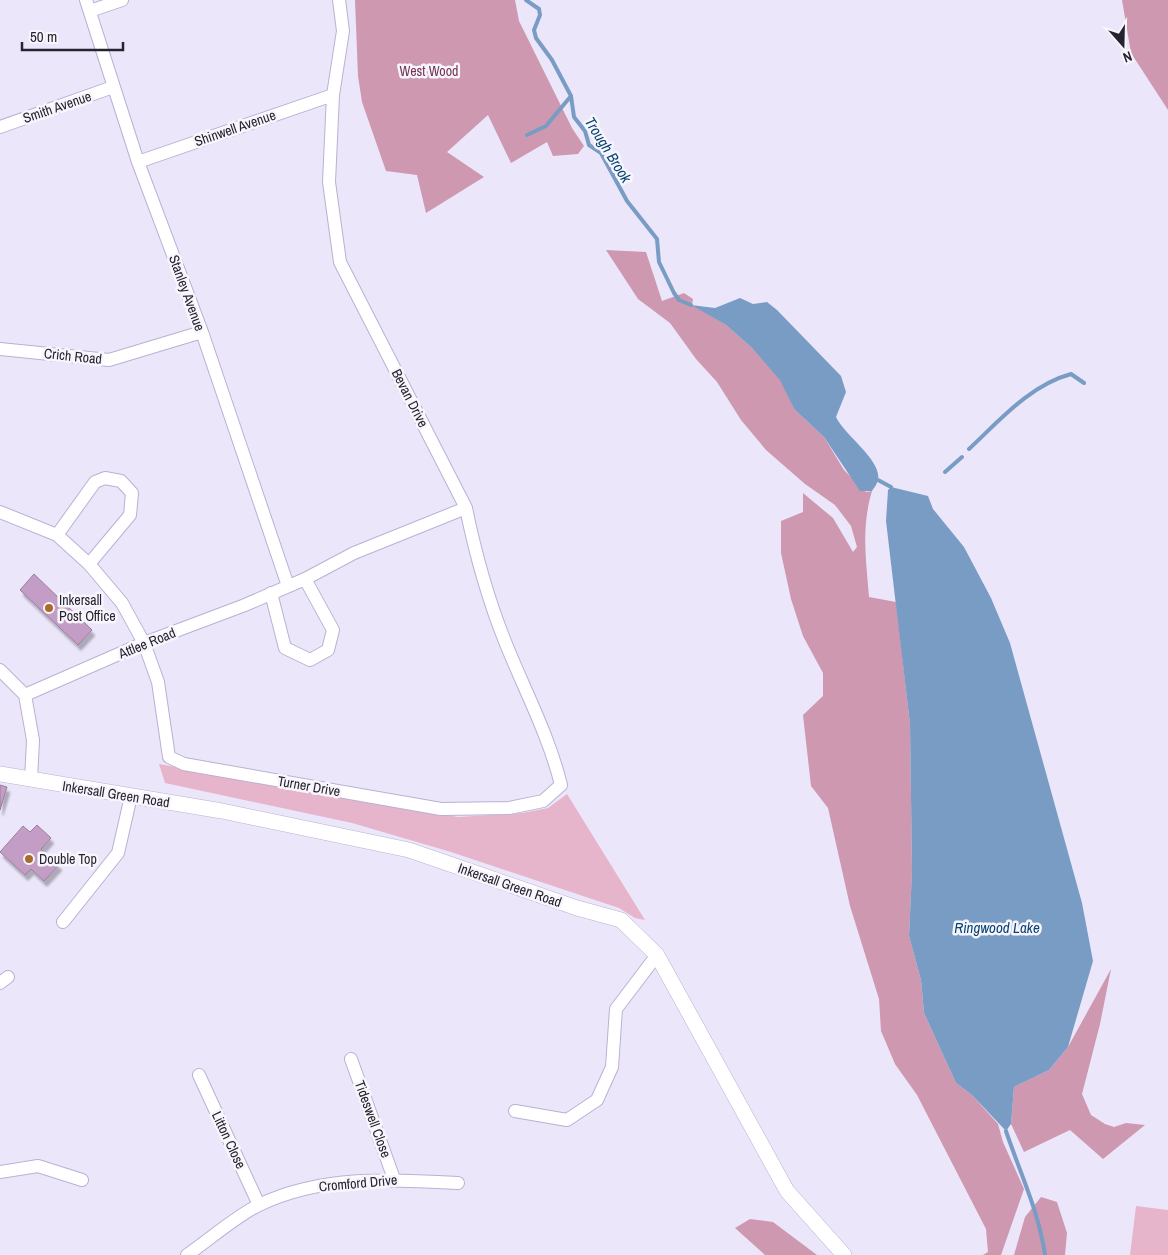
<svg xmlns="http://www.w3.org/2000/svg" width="1168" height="1255" font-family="'Archivo Narrow',sans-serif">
	<defs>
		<filter id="shadow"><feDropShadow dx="3" dy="5.5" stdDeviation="1" flood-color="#0004"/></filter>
	</defs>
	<rect width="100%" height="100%" fill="#ece6fb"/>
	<path fill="#e6b5cc" d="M 159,764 L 458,817 L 522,813 L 548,808 L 567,794 L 645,920 L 635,918 L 619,908 L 451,852 L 352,823 L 165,783 Z
		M 1136,1206 L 1168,1210 L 1168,1255 L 1130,1255 Z"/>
	<path fill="#cd98b0" d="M 355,0 L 515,0 L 519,21 L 572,128 L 584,146 L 578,154 L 553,156 L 547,142 L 511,163 L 488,115 L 447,152 L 484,177 L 426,213 L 417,175 L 386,171 L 362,102 L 358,76 Z
		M 1122,0 L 1168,0 L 1168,110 L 1131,53 Z
		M 606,250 L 646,252 L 662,301 L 684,293 L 693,299 L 692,305 L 726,325 L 752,348 L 781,380 L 794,409 L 824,437 L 844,470 L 866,492 L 872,491 C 861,528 866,559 869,597 L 896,602 L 910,724 L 912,871 L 909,936 L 921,980 L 924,1013 L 956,1083 L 972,1095 L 998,1124 L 1003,1142 L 1024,1189 L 1001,1255 L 983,1255 L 988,1252 L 986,1229 L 917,1095 L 895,1064 L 881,1031 L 879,999 L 850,906 L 828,808 L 811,786 L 803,715 L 823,696 L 823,673 L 803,636 L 791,599 L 781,553 L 781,521 L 803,512 L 803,493 L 833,518 L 853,552 L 857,547 L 851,526 L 835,505 L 805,484 L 766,450 L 741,420 L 717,382 L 696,359 L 670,323 L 638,299 Z
		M 1111,969 L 1100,1024 L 1082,1094 L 1091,1115 L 1105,1124 L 1114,1127 L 1126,1123 L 1145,1125 L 1103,1159 L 1070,1130 L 1024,1152 L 1011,1124 L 1014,1087 L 1049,1070 L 1068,1047 Z
		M 1041,1197 L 1057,1202 L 1067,1233 L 1065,1255 L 1014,1255 L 1025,1217 Z
		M 750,1219 L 773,1222 L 817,1255 L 765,1255 L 735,1228 Z"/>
	<path fill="#789cc4" d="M 740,298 L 753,304 L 767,302 L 777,310 L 841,376 L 846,392 L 836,417 C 845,436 882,460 878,480 C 877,484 874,488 872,491 L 860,491 L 824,437 L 794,409 L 780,380 L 752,348 L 726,325 L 691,305 L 715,308 Z
		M 891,487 L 928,496 L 933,509 L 964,547 L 991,598 L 1010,643 L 1082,903 L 1093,961 L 1068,1047 L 1049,1070 L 1014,1087 L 1011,1124 L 1006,1131 L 972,1095 L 956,1083 L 924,1013 L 921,980 L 909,936 L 912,871 L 910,724 L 886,521 L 888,490 Z"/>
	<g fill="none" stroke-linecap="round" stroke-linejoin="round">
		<path stroke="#789cc4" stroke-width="4" d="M 526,0 L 539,9 L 540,15 L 534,30 L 536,38 L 552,60 L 571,96 L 574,117 L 585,131 L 589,145 L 601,153 L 627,201 L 657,239 L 659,262 L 674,293 L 679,300 L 691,305
			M 527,135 L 546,126 L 571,96
			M 969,449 C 999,421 1030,385 1071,374 L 1084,383
			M 945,472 L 962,457
			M 878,480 L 891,487
			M 1006,1131 C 1020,1173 1039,1212 1045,1255"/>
	</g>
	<path fill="#c39dc5" stroke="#997f9a" filter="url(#shadow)" d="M 34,574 L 92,630 L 78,645 L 20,590 Z
		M 0,785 L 7,787 L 0,810 Z
		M 37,825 L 51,838 L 41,849 L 59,865 L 44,881 L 31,869 L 25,875 L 0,852 L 23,826 L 30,832 Z"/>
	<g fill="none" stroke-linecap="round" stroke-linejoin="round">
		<g stroke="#bbb0d2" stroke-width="14">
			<path id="minor" d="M 86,0 L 138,162 L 202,332 L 288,586
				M 90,11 L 122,0
				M 0,127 L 113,87
				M 138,162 L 333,95
				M 0,349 L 109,360 L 202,332
				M 0,512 L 57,535 L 89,564 L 122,603 L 144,643 L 158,682 L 169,757 L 184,764 L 441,809 L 509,808 L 543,801 L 561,785 C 549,736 525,691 506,644 C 489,602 475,552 466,508 L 340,262 L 329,182 L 333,95 L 343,31 L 339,0
				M 57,535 L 95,482 L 105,478 L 121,481 L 132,493 L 130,515 L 89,564
				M 271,593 L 285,648 L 310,660 L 328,650 L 333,630 L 305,579
				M 0,670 L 25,695 L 33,740 L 31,780
				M 25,695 L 144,643 L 245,605 L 305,579 L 354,553 L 466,508
				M 63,922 L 118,853 L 131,796
				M 0,983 L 8,977
				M 351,1059 L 394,1179
				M 199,1075 L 259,1205
				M 515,1111 L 567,1120 L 597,1100 L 612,1067 L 616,1009 L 657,955
				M 0,1172 L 38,1166 L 82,1180
				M 187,1255 C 209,1240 236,1216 259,1205 C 321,1175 391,1179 458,1183"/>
		</g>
		<g stroke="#bbb0d2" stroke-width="16">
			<path id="tertiary" d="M 0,774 L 222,811 L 409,850 L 577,908 L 621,920 L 657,955 L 787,1191 L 844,1255"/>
		</g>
		<use href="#minor" stroke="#fff" stroke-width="12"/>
		<use href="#tertiary" stroke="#fff" stroke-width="15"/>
	</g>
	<g fill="#a76c2d" stroke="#f8f6fd" stroke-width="2">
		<circle cx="49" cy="608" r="5"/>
		<circle cx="29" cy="859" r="5"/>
	</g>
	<g text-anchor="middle" stroke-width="5" stroke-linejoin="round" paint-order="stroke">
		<g font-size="14" fill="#743355" stroke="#f8f6fd">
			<text x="429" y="76">West Wood</text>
		</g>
		<g font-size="14" fill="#27222f" stroke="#f8f6fd">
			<text transform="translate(57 107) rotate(-19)" y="5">Smith Avenue</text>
			<text transform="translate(235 128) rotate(-19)" y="5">Shinwell Avenue</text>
			<text transform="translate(187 293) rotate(70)" y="5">Stanley Avenue</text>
			<text transform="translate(73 356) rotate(6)" y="5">Crich Road</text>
			<text transform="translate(410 398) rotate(63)" y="5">Bevan Drive</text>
			<text transform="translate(147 643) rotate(-22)" y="5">Attlee Road</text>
			<text transform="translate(309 786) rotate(10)" y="5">Turner Drive</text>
			<text transform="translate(116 794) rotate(9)" y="5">Inkersall Green Road</text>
			<text transform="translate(510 885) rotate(19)" y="5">Inkersall Green Road</text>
			<text transform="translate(373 1119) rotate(70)" y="5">Tideswell Close</text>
			<text transform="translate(229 1140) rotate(65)" y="5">Litton Close</text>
			<text transform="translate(358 1183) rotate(-5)" y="5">Cromford Drive</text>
		</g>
		<g font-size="14" fill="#27222f" stroke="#f8f6fd" text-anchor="start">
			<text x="59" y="605">Inkersall<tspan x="59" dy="16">Post Office</tspan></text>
			<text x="39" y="864">Double Top</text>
		</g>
		<g font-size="15" font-style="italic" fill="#074273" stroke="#f8f6fd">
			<text transform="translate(608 150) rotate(58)" y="5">Trough Brook</text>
			<text x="997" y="933">Ringwood Lake</text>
		</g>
	</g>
	<g transform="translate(1123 45) rotate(160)" stroke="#f8f6fd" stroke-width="4" paint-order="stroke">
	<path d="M0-4L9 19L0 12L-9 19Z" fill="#27222f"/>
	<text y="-8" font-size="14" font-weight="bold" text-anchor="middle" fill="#27222f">N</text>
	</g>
	<path d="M22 42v8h101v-8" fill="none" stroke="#27222f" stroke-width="2.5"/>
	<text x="30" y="42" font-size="15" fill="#27222f" stroke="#f8f6fd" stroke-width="4" paint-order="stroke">50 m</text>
</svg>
